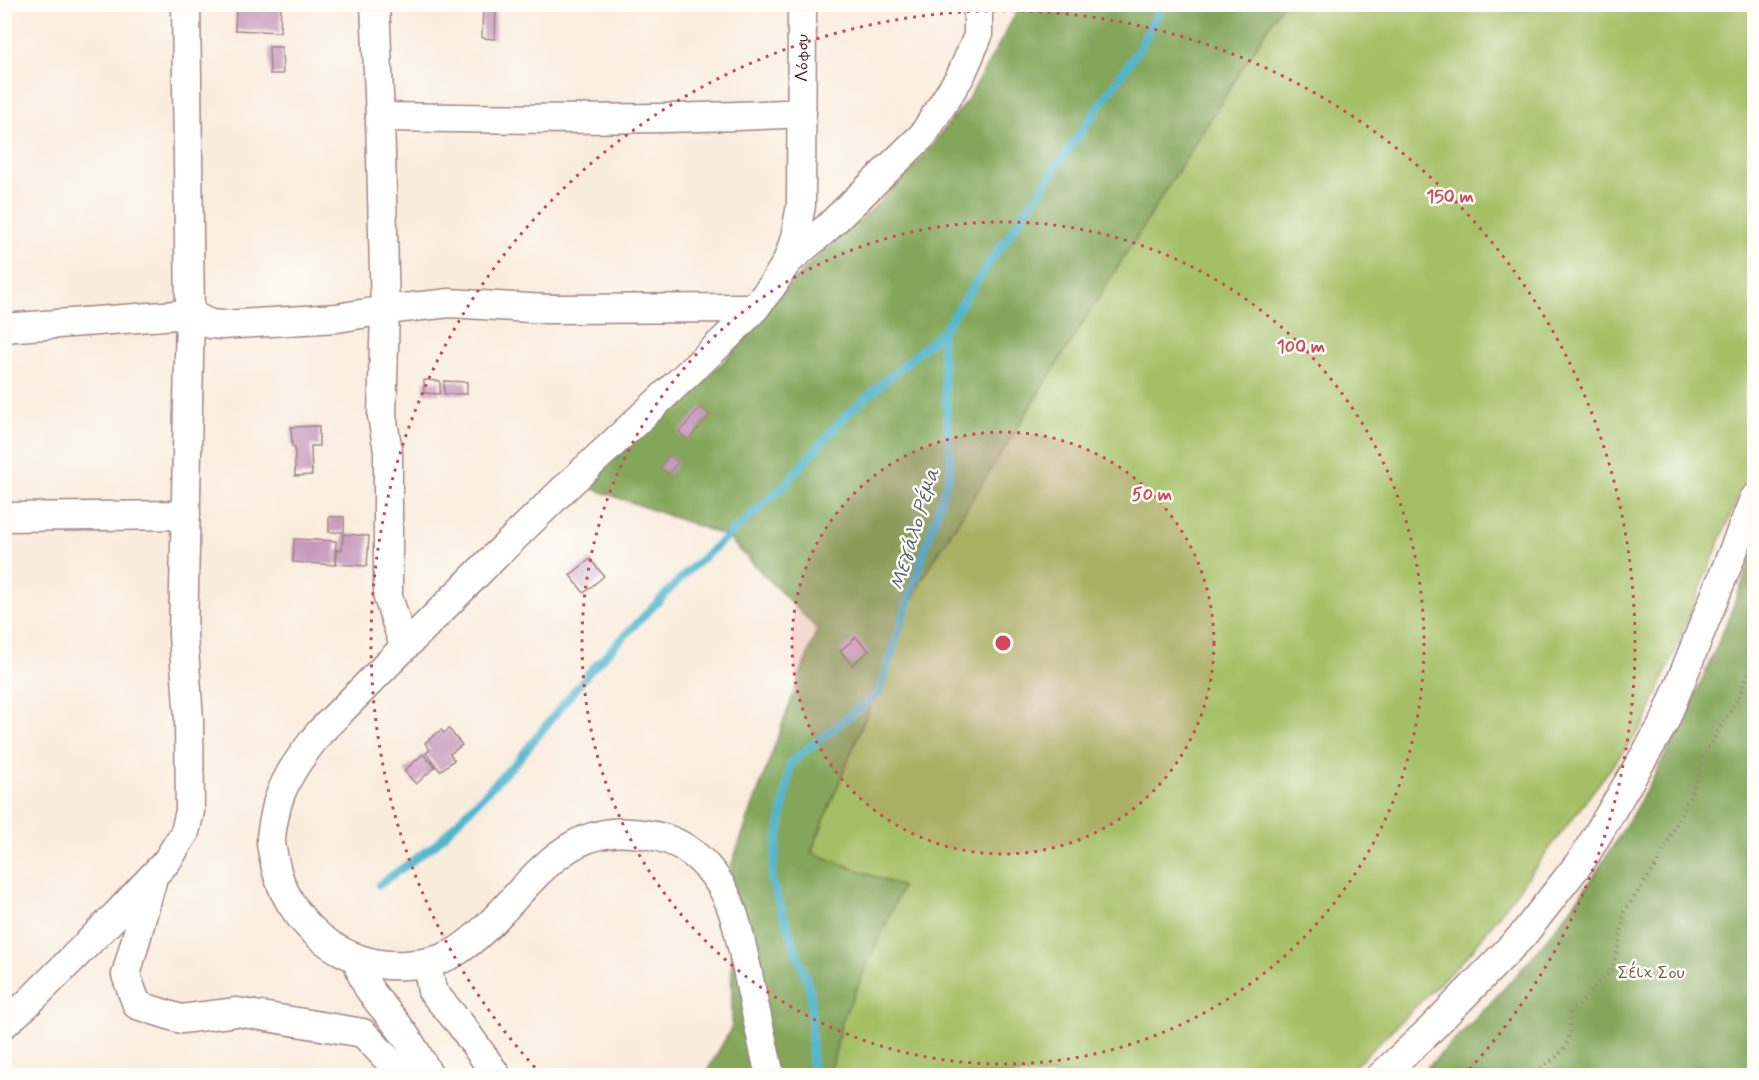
<svg xmlns="http://www.w3.org/2000/svg" width="1759" height="1080" font-family="Mynerve,sans-serif">
	<rect width="100%" height="100%" fill="#fdfcf7"/>
	<filter id="ink" filterUnits="userSpaceOnUse"><feTurbulence type="fractalNoise" baseFrequency=".0167" numOctaves="2"/><feDisplacementMap in="SourceGraphic" scale="12" xChannelSelector="R" yChannelSelector="G"/><feConvolveMatrix kernelMatrix="1 2 1 2 8 2 1 2 1" color-interpolation-filters="sRGB"/></filter>
	<filter id="wash" filterUnits="userSpaceOnUse"><feTurbulence type="fractalNoise" baseFrequency=".008" numOctaves="4" result="noise"/><feDisplacementMap in="SourceGraphic" scale="24" xChannelSelector="R" yChannelSelector="G"/><feGaussianBlur stdDeviation="1.35" result="paint"/><feColorMatrix in="noise" values="0 0 0 0 0 0 0 0 0 0 0 0 0 0 0 0 0 1.4 0 .05"/><feComposite in="paint" operator="in"/></filter>
	<g filter="url(#wash)">
		<rect width="100%" height="100%" fill="#f9ecdc"/>
		<path fill="#a4bf65" stroke="#776f48" stroke-width="1.5" d="M 1282,5 L 1754,5 L 1754,458 L 1645,723 L 1471,952 L 1346,1075 L 830,1075 L 842,1021 L 902,887 L 811,853 L 919,584 Z"/>
		<path fill="#83a65a" stroke="#666242" stroke-width="1.5" d="M 1021,5 L 1282,5 L 919,584 L 811,852 L 902,887 L 842,1021 L 830,1075 L 705,1075 L 732,1027 L 731,866 L 817,629 L 726,536 L 585,486 L 659,417 L 720,365 L 749,333 L 775,299 L 821,253 L 865,216 L 911,171 L 968,99 Z
			M 1754,551 L 1754,1075 L 1419,1075 C 1481,1016 1545,949 1593,877 C 1661,776 1713,665 1754,551 Z"/>
		<g fill="none" stroke-linecap="round" stroke-linejoin="round">
			<path stroke="#51b6cf" stroke-width="8" d="M 379,885 L 436,844 L 518,760 L 591,670 L 688,571 L 781,489 L 845,416 L 941,333
				M 812,1076 L 811,992 L 771,880 L 791,762 L 879,693 L 951,469 L 941,333 L 1139,49 L 1163,4"/>
		</g>
		<g id="blocks">
			<path fill="#c698bc" d="M 236,4 L 281,4 L 280,32 L 235,30 Z
				M 483,4 L 496,4 L 495,39 L 482,38 Z
				M 269,47 L 282,47 L 283,74 L 270,74 Z
				M 424,380 L 440,381 L 440,394 L 424,393 Z
				M 444,381 L 467,382 L 467,394 L 444,394 Z
				M 701,407 L 710,415 L 688,440 L 679,432 Z
				M 319,426 L 319,446 L 311,446 L 312,475 L 295,476 L 295,447 L 292,446 L 291,427 Z
				M 669,455 L 678,462 L 669,474 L 660,468 Z
				M 329,517 L 344,517 L 344,532 L 329,532 Z
				M 343,534 L 369,536 L 367,566 L 336,564 L 337,550 L 342,550 Z
				M 294,539 L 336,541 L 335,565 L 293,562 Z
				M 590,559 L 604,576 L 584,593 L 570,575 Z
				M 856,637 L 869,651 L 852,665 L 840,651 Z
				M 449,729 L 462,745 L 450,754 L 454,760 L 440,771 L 426,753 L 430,750 L 425,743 L 441,730 L 444,733 Z
				M 423,754 L 435,767 L 416,784 L 404,771 Z"/>
		</g>
	</g>
	<g filter="url(#ink)">
		<use href="#blocks" fill-opacity="0" stroke="#a28684" stroke-width="1.5"/>
		<g fill="none" stroke-linecap="round" stroke-linejoin="round">
			<g stroke="#a28684" stroke-width="31">
				<g id="street">
					<path d="M 375,4 L 380,117 L 385,310 L 382,416 L 388,451 L 388,597 L 404,646"/>
					<path d="M 380,117 C 521,119 662,121 802,113"/>
					<path d="M 787,262 L 827,228 L 923,135 L 961,75 L 978,36 L 978,4"/>
					<path d="M 190,314 L 210,324 L 222,325 L 337,318 L 385,310 L 450,303 L 546,309 L 755,308"/>
					<path d="M 4,328 L 190,314"/>
					<path d="M 4,517 L 186,515"/>
					<path d="M 152,881 L 126,975 L 137,1005 L 181,1019 L 237,1012 L 363,1033 L 393,1065 L 408,1076"/>
					<path d="M 358,960 C 362,989 385,1007 402,1031 C 412,1045 421,1060 429,1076"/>
					<path d="M 427,963 L 432,991 L 461,1025 L 497,1076"/>
					<path d="M 4,1024 L 26,1005 L 117,914 L 167,861 L 185,832 L 190,811 L 189,719 L 183,635 L 190,314 L 186,4"/>
					<path id="s1" d="M 770,1076 C 762,1040 754,1005 747,969 C 741,944 737,918 726,895 C 717,876 699,855 680,845 C 666,837 648,834 632,833 C 548,825 517,915 454,953 C 440,961 422,964 406,965 C 342,970 285,921 274,859 C 273,853 271,847 271,841 C 271,833 273,823 275,814 C 280,783 301,756 320,732 L 484,567 L 564,489 L 726,338 L 755,308 L 772,286 L 787,262 L 795,238 L 801,205 L 802,4"/>
					<path d="M 1381,1076 L 1428,1032 L 1523,935 L 1584,857 L 1664,723 L 1754,499"/>
				</g>
			</g>
			<path stroke="#a28684" stroke-width="4" stroke-dasharray="1.5 4.5" stroke-linecap="butt" d="M 1532,1076 C 1561,1051 1571,1055 1570,1013 L 1586,999 L 1599,981 L 1611,971 L 1619,945 L 1624,912 L 1656,866 L 1695,785 L 1703,756 L 1741,693 L 1754,658"/>
			<use href="#street" stroke="#fff" stroke-width="28"/>
		</g>
	</g>
	<circle cx="1003" cy="643" r="211" fill="#d1495b" fill-opacity=".12"/>
	<g fill="none" stroke="#d1495b" stroke-width="3" stroke-dasharray="3 6">
		<circle cx="1003" cy="643" r="211"/>
		<circle cx="1003" cy="643" r="421"/>
		<path d="M541 1074A632 632 0 1 1 1465 1074"/>
	</g>
	<g text-anchor="middle" stroke-width="5" stroke-linejoin="round" paint-order="stroke">
		<g font-size="18" fill="#4a1f2b" stroke="#fdfcf7">
			<text dy="6" stroke="none"><textPath href="#s1" startOffset="1772">Λόφου</textPath></text>
		</g>
		<g font-size="18" fill="#6a573f" stroke="#fdfcf7">
			<text x="1651" y="978">Σέιχ Σου</text>
		</g>
		<g font-size="20" font-style="italic" fill="#4d5b6d" stroke="#fdfcf7">
			<text transform="translate(914 529) rotate(-73)" y="7">Μεγάλο Ρέμα</text>
		</g>
	</g>
	<circle cx="1003" cy="643" r="9" fill="#d1495b" stroke="#fdfcf7" stroke-width="3"/>
	<g font-size="18" text-anchor="middle" font-weight="bold" fill="#d1495b" stroke="#fdfcf7" stroke-width="5" stroke-linejoin="round" paint-order="stroke">
		<text x="1450" y="202">150 m</text>
		<text x="1301" y="352">100 m</text>
		<text x="1152" y="500">50 m</text>
	</g>
	<rect width="1759" height="1080" fill="none" stroke="#fdfcf7" stroke-width="24"/>
</svg>
